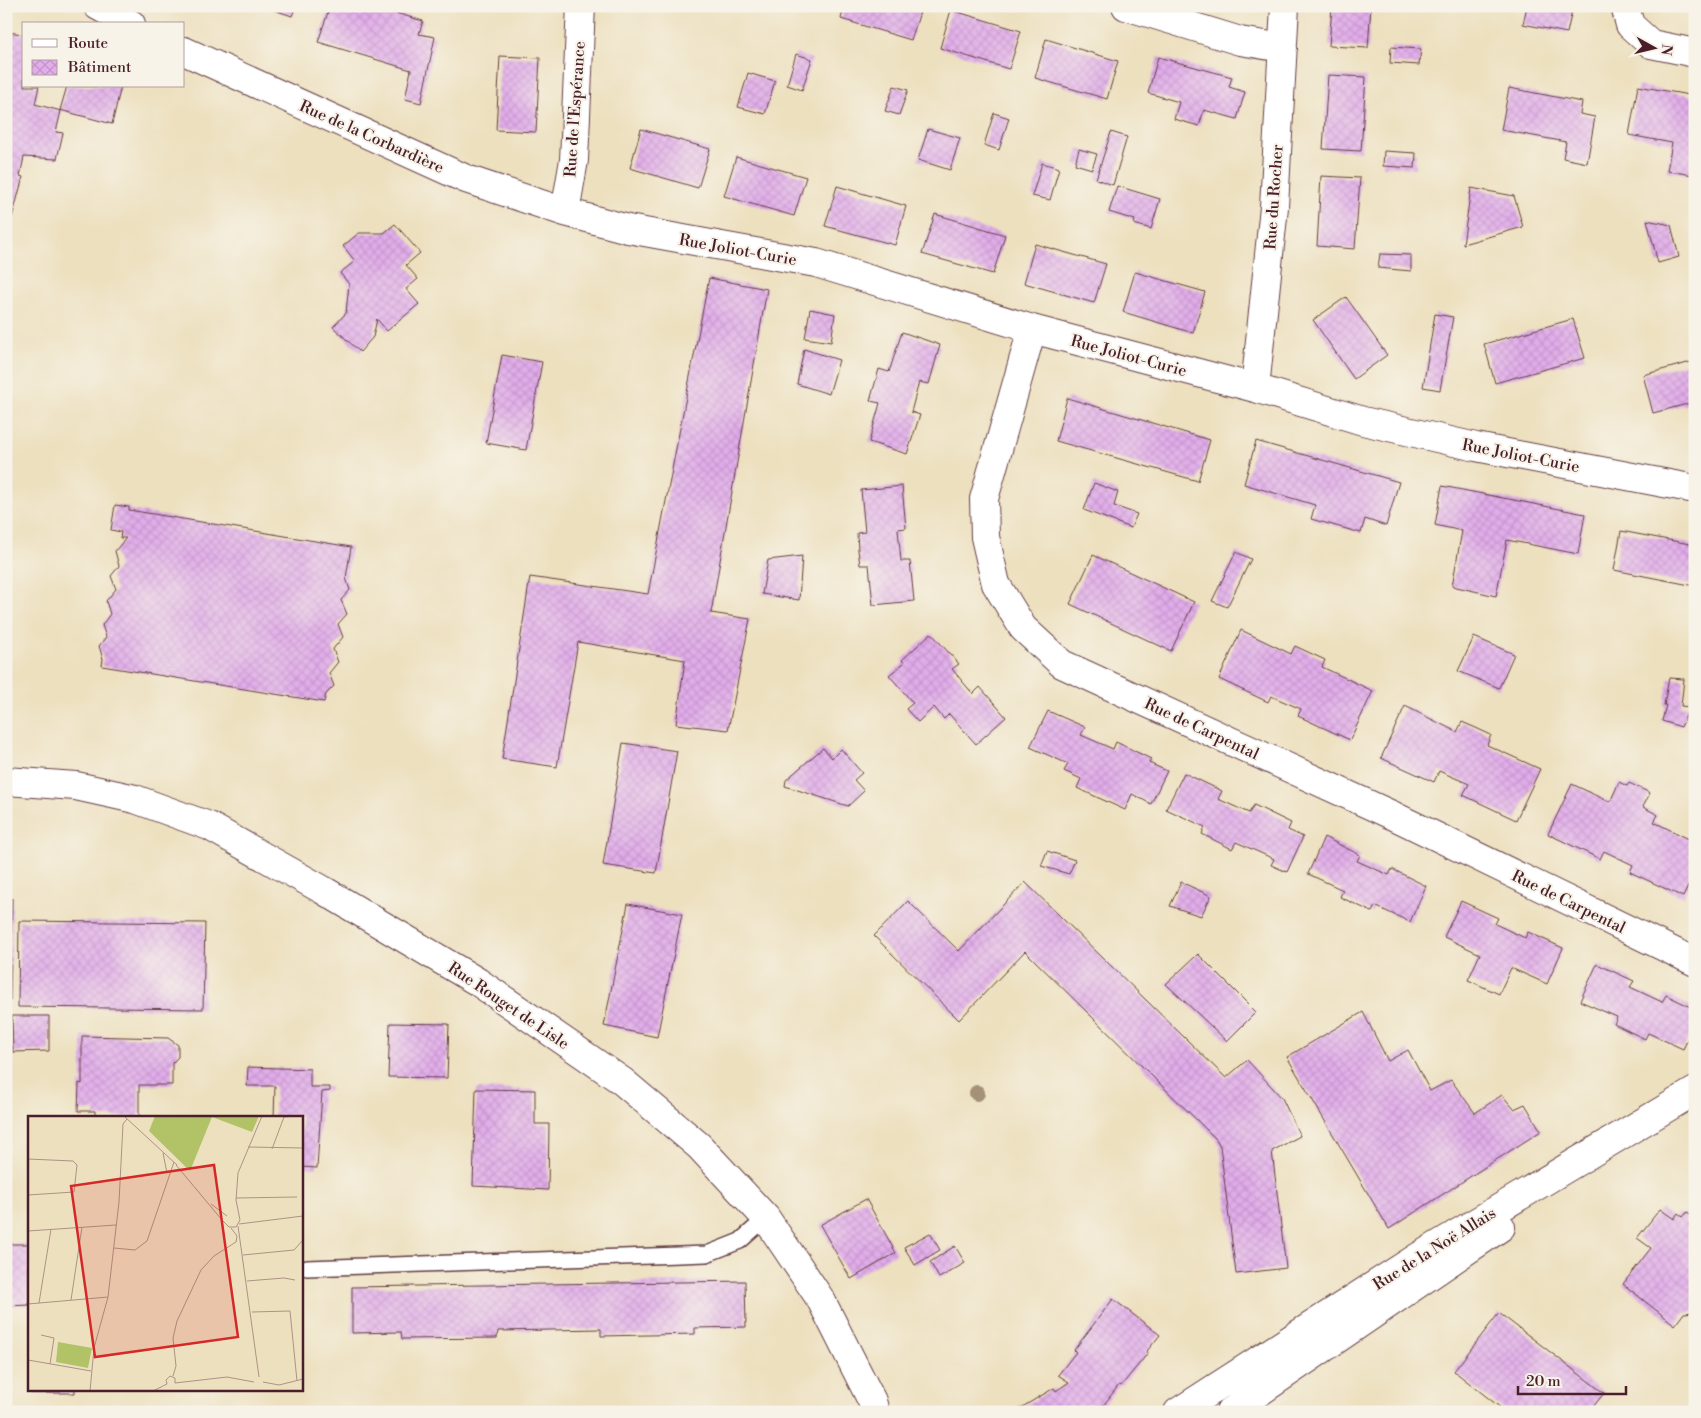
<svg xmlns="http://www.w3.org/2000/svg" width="1701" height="1418" font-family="'Libre Bodoni',serif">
	<defs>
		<pattern id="building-cross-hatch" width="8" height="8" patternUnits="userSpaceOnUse" patternTransform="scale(1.25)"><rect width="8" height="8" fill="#e1adea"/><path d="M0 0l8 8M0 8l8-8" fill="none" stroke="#c394c9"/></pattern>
	</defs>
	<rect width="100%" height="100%" fill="#f7f3e8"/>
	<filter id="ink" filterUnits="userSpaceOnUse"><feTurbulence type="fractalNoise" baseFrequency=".02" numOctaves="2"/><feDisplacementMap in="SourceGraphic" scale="10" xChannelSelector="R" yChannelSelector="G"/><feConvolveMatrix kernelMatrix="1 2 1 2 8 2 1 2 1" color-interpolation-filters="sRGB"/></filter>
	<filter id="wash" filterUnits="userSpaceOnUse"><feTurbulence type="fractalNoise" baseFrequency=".0096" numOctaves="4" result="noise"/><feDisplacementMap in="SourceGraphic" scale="20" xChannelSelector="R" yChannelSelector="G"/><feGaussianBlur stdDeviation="1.12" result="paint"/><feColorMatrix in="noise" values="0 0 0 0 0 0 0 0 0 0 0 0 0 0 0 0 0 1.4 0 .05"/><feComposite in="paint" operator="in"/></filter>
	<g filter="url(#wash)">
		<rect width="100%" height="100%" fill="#ede0bf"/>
		<g id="blocks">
			<path fill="url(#building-cross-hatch)" d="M 263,6 L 296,6 L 292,16 Z
				M 330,6 L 372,6 L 423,21 L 419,34 L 435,37 L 421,103 L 405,99 L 411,70 L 318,42 Z
				M 844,6 L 922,6 L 911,40 L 841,19 Z
				M 1332,6 L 1371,6 L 1368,48 L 1329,46 Z
				M 1527,6 L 1573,6 L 1567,33 L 1523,24 Z
				M 951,10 L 1021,31 L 1009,69 L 940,48 Z
				M 6,32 L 24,34 L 24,86 L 39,86 L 35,104 L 61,111 L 56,132 L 63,133 L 57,159 L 24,157 L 20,176 L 23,177 L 7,236 Z
				M 1046,39 L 1118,61 L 1107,99 L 1035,78 Z
				M 1391,47 L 1421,49 L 1419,65 L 1390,63 Z
				M 796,54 L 812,59 L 802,90 L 787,85 Z
				M 500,56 L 540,58 L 536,132 L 496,130 Z
				M 1158,57 L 1232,77 L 1229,87 L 1245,92 L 1237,119 L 1204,110 L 1199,126 L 1174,119 L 1179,102 L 1148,93 Z
				M 748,73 L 775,81 L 765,114 L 738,107 Z
				M 1328,75 L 1366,77 L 1361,151 L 1323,149 Z
				M 67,86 L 121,86 L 112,124 L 60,110 Z
				M 894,86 L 908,90 L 899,115 L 885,111 Z
				M 1638,86 L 1695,96 L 1694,175 L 1667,171 L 1672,143 L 1629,135 Z
				M 1509,88 L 1582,102 L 1580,114 L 1595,117 L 1587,163 L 1563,158 L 1566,142 L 1501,130 Z
				M 994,113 L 1009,118 L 999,150 L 984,145 Z
				M 641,129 L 710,149 L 698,188 L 630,168 Z
				M 928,129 L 960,138 L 950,170 L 918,160 Z
				M 1111,132 L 1127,137 L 1113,185 L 1096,179 Z
				M 1079,149 L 1097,154 L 1092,169 L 1075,164 Z
				M 1384,151 L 1416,153 L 1415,168 L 1383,166 Z
				M 736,157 L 806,177 L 794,216 L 724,196 Z
				M 1042,163 L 1059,168 L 1050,200 L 1032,196 Z
				M 1321,176 L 1360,178 L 1355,249 L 1317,246 Z
				M 837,186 L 906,206 L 895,245 L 825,226 Z
				M 1117,186 L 1160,199 L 1151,229 L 1134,224 L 1135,220 L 1109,212 Z
				M 1471,188 L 1514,196 L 1523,227 L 1463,244 Z
				M 935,214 L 1005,235 L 993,274 L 922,254 Z
				M 1647,220 L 1671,225 L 1679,257 L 1658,263 Z
				M 395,224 L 420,253 L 406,265 L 418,279 L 406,289 L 419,304 L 387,331 L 377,319 L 373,337 L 360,352 L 333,327 L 346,313 L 349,284 L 340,273 L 355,261 L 343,246 L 359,233 L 384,233 Z
				M 1035,244 L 1106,264 L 1094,303 L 1024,283 Z
				M 1380,254 L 1411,255 L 1411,271 L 1378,268 Z
				M 1135,272 L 1205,292 L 1193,333 L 1123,312 Z
				M 709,278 L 767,289 L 711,613 L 750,619 L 728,730 L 676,724 L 685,660 L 578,642 L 557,767 L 502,759 L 530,577 L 648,594 Z
				M 1346,297 L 1387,355 L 1354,379 L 1313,320 Z
				M 810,309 L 835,314 L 831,342 L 805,338 Z
				M 1435,314 L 1453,317 L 1440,390 L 1423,387 Z
				M 1573,319 L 1585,358 L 1495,383 L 1484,344 Z
				M 902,332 L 940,345 L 929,384 L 919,382 L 911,412 L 920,415 L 907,454 L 869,442 L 880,403 L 870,401 L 879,369 L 889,372 Z
				M 804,349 L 839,360 L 829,394 L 797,384 Z
				M 502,355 L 542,362 L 526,450 L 486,443 Z
				M 1695,361 L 1695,402 L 1653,413 L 1643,375 Z
				M 1067,398 L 1210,440 L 1198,481 L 1056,441 Z
				M 1256,441 L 1399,482 L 1386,526 L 1365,519 L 1361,533 L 1311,519 L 1315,505 L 1244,484 Z
				M 1094,483 L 1118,492 L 1114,506 L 1137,514 L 1131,528 L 1084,510 Z
				M 902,486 L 906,528 L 898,529 L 901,561 L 910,561 L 914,601 L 873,605 L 869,565 L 860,565 L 858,550 L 857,533 L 865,532 L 861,490 Z
				M 1442,486 L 1585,514 L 1578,554 L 1507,540 L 1496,596 L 1452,586 L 1462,531 L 1435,525 Z
				M 115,505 L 129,507 L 129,510 L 351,547 L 346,578 L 350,590 L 341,600 L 347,614 L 338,624 L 343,637 L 333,649 L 338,662 L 329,673 L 334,686 L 326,694 L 324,702 L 102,666 L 103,659 L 99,646 L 106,637 L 102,625 L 110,614 L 106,601 L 116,589 L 111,576 L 119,566 L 115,551 L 126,538 L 120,538 L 121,532 L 111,530 Z
				M 1621,531 L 1695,545 L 1695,586 L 1614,570 Z
				M 1236,552 L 1251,559 L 1227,607 L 1212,601 Z
				M 1093,555 L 1194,602 L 1171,651 L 1070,604 Z
				M 802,556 L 799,600 L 762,594 L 768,560 Z
				M 1241,630 L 1291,654 L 1295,646 L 1325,660 L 1322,667 L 1373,691 L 1350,740 L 1298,716 L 1301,709 L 1271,696 L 1268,702 L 1219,679 Z
				M 931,633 L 959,664 L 952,669 L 962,681 L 973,694 L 980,687 L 1006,717 L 976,744 L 949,714 L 944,719 L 934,707 L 918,722 L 906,709 L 913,703 L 889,675 L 904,663 L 902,660 Z
				M 1474,637 L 1514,654 L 1499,688 L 1458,671 Z
				M 1669,678 L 1684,679 L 1681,706 L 1690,707 L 1681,727 L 1662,721 L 1666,705 L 1664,705 Z
				M 1405,706 L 1457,732 L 1462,722 L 1476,728 L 1491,735 L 1487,745 L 1540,769 L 1516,820 L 1463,795 L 1469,784 L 1439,771 L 1434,782 L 1381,758 Z
				M 1048,711 L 1085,727 L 1081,735 L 1113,749 L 1116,742 L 1151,759 L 1149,763 L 1167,771 L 1151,804 L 1132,794 L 1125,810 L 1077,788 L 1081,779 L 1064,771 L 1068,764 L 1030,747 Z
				M 623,743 L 677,751 L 656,873 L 603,865 Z
				M 823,748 L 832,758 L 841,749 L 862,773 L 854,780 L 864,791 L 848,806 L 785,786 L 786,780 Z
				M 1184,773 L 1222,791 L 1218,799 L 1249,813 L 1254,805 L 1291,823 L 1288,830 L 1303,837 L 1287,872 L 1271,865 L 1274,859 L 1236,842 L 1232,849 L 1202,834 L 1205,827 L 1166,809 Z
				M 1619,782 L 1627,786 L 1629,783 L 1650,793 L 1643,807 L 1658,815 L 1654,822 L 1695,842 L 1695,872 L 1683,897 L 1630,872 L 1633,865 L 1604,851 L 1600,859 L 1548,834 L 1572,784 L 1610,802 Z
				M 1324,837 L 1360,855 L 1357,861 L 1389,875 L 1392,869 L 1426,886 L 1410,922 L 1375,906 L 1372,912 L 1355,904 L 1340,897 L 1343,890 L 1308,874 Z
				M 1047,851 L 1075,860 L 1069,874 L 1041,866 Z
				M 1025,882 L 1226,1078 L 1247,1060 L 1282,1098 L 1300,1136 L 1272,1151 L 1286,1268 L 1236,1274 L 1220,1146 L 1216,1139 L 1025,951 L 959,1020 L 874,936 L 908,901 L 959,951 Z
				M 1181,882 L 1211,896 L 1201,916 L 1170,906 Z
				M 6,898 L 12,898 L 10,1001 L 6,1001 Z
				M 1461,901 L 1498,918 L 1495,924 L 1525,938 L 1528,932 L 1563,948 L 1547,984 L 1511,968 L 1499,994 L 1468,980 L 1480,954 L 1444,937 Z
				M 628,904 L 682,914 L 657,1037 L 604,1026 Z
				M 19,921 L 205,923 L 203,1009 L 18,1007 Z
				M 1198,954 L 1256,1012 L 1227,1041 L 1166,984 Z
				M 1597,964 L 1634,981 L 1630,987 L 1662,1002 L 1666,995 L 1695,1009 L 1695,1024 L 1683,1049 L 1648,1033 L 1645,1039 L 1614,1024 L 1617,1017 L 1580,1001 Z
				M 1363,1012 L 1388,1061 L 1408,1050 L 1430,1091 L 1451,1080 L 1475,1113 L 1502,1095 L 1514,1109 L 1525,1104 L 1541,1131 L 1389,1229 L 1287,1057 Z
				M 12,1016 L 49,1016 L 49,1051 L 13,1052 Z
				M 390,1023 L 449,1024 L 447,1078 L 388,1077 Z
				M 82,1036 L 168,1038 L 178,1045 L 178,1057 L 172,1063 L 172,1085 L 139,1085 L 139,1117 L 95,1117 L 95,1111 L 78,1111 L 79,1083 L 82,1084 Z
				M 248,1067 L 310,1069 L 310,1087 L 330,1087 L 330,1091 L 322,1092 L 317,1168 L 301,1167 L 301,1117 L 274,1117 L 275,1086 L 247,1086 Z
				M 476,1089 L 535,1090 L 535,1124 L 549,1124 L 548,1190 L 473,1186 Z
				M 866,1199 L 896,1253 L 851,1279 L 820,1225 Z
				M 1660,1209 L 1674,1219 L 1678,1213 L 1683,1217 L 1687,1212 L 1695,1217 L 1689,1225 L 1695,1229 L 1695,1312 L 1684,1313 L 1675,1325 L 1623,1284 L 1651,1248 L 1637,1238 Z
				M 930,1233 L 940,1250 L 915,1265 L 904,1247 Z
				M 6,1244 L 29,1244 L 29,1305 L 6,1306 Z
				M 955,1246 L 965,1263 L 939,1278 L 930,1262 Z
				M 745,1281 L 746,1327 L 695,1328 L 695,1334 L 601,1336 L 601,1329 L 498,1331 L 497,1338 L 402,1339 L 401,1332 L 352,1333 L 352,1287 Z
				M 1113,1299 L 1160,1335 L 1147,1351 L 1148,1353 L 1121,1386 L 1119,1385 L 1102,1407 L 1099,1406 L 1089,1412 L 1014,1412 L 1054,1388 L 1056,1391 L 1069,1382 L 1058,1375 L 1076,1352 L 1074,1350 Z
				M 1499,1313 L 1604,1393 L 1589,1412 L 1506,1412 L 1454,1371 Z
				M 31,1389 L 75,1389 L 75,1393 L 31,1393 Z"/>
		</g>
	</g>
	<g filter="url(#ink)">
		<use href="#blocks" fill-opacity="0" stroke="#623c41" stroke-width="1"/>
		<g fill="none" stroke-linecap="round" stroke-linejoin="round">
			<g stroke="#623c41" stroke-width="18">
				<path id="service" d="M 307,1268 L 707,1254 L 740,1241 L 766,1218"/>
			</g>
			<g stroke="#623c41" stroke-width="30">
				<path id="minor" d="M 98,6 L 131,24
					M 1126,6 L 1240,41 L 1283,48
					M 1625,6 L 1630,25 L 1651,44 L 1695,53
					M 184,51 L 466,179 L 565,212 L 628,229 L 816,263 L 1032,329 L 1255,388 L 1363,421 L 1476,447 L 1695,489
					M 565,212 L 574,160 L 581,6
					M 1032,329 L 984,499 L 985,537 L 996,584 L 1023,628 L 1062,664 L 1394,816 L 1695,962
					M 1255,388 L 1274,207 L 1285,6
					M 1178,1412 L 1418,1257 L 1695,1091
					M 1230,1412 L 1501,1227"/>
			</g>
			<g stroke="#623c41" stroke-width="30">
				<path id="tertiary" d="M 6,781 L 76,786 L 135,799 L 209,826 L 323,890 L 478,982 L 622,1081 L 699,1146 L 766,1218 L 821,1300 L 872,1401 L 875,1412"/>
			</g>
			<use href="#service" stroke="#fff" stroke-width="15"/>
			<use href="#minor" stroke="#fff" stroke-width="28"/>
			<use href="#tertiary" stroke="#fff" stroke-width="28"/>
		</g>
		<circle fill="#a49178" cx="977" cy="1093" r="8"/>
	</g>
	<g text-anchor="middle" stroke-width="4" stroke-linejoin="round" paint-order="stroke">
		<g font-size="16" fill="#4a1f2b" stroke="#f7f3e8">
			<text transform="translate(574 109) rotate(-86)" y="6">Rue de l'Espérance</text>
			<text transform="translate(372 136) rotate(24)" y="6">Rue de la Corbardière</text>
			<text transform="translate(1273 197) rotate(-86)" y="6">Rue du Rocher</text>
			<text transform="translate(738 249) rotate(10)" y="6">Rue Joliot-Curie</text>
			<text transform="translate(1129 355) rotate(15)" y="6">Rue Joliot-Curie</text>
			<text transform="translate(1521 455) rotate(11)" y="6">Rue Joliot-Curie</text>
			<text transform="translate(1202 728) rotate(25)" y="6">Rue de Carpental</text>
			<text transform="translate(1569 901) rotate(26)" y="6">Rue de Carpental</text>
			<text transform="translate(509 1005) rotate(34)" y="6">Rue Rouget de Lisle</text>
			<text transform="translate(1434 1248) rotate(-32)" y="6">Rue de la Noë Allais</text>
		</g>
	</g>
	<g transform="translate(28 1116)">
		<rect width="275" height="275" fill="#ede0bf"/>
		<path d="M 30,226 L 64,232 L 60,252 L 28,246 Z" fill="#b1c366"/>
		<path d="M 127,0 L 231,0 L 224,16 L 184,1 L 162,55 L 121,15 Z" fill="#b1c366"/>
		<path fill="none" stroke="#ac9384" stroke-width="1" d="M 96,0 L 149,49M 220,31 L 275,32M 244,33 L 256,1 L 269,0M 135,37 L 139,57M 0,43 L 45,45 L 49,49 L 46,76 L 0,79M 148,49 L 194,104 L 201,111 L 208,111 L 212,104 L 208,84 L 210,57 L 234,0M 208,82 L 269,81M 183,88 L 199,100M 211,108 L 275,100M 210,110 L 231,261M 0,115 L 88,109M 86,132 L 107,134 L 119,125 L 146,46M 215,139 L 266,134 L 275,124M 219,165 L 256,162 L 267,164M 43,184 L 54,111M 11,187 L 23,113M 0,188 L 80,181M 224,196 L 262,195 L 269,265M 13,219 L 26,222 L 22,248M 0,244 L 63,255M 145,260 L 148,250 L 145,222 L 149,205 L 173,154 L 186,140 L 208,126 L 209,120 L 203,112M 235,266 L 251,269 L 275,263M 147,267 L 199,261 L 226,266M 139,268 L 138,264 L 142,260 L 147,262 L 147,267M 62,275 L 66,232 L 80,181 L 91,86 L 95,8 L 99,3M 125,275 L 139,268"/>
		<path fill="#d62828" fill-opacity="0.15" stroke="#d62828" stroke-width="2.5" d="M 186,49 L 210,221 L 67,241 L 43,70 Z"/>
		<rect width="275" height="275" fill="none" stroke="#4a1f2b" stroke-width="2.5"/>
	</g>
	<rect width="1701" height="1418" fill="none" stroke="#f7f3e8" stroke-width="25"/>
	<rect x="22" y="22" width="162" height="65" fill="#f7f3e8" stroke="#b29e9c"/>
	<rect x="32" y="39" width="25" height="8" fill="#ffffff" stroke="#b29e9c"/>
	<text x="68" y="48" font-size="15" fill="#4a1f2b">Route</text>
	<rect x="32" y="60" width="25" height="15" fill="url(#building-cross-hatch)" stroke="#b29e9c"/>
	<text x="68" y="72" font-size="15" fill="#4a1f2b">Bâtiment</text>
	<g transform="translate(1654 48) rotate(98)" stroke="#f7f3e8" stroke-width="4" paint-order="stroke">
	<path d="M0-4L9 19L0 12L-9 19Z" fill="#4a1f2b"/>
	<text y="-8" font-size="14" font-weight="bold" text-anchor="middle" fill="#4a1f2b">N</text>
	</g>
	<path d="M1518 1386v8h108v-8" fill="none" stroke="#4a1f2b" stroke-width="2.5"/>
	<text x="1526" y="1386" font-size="15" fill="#4a1f2b" stroke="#f7f3e8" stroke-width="4" paint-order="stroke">20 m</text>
</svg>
